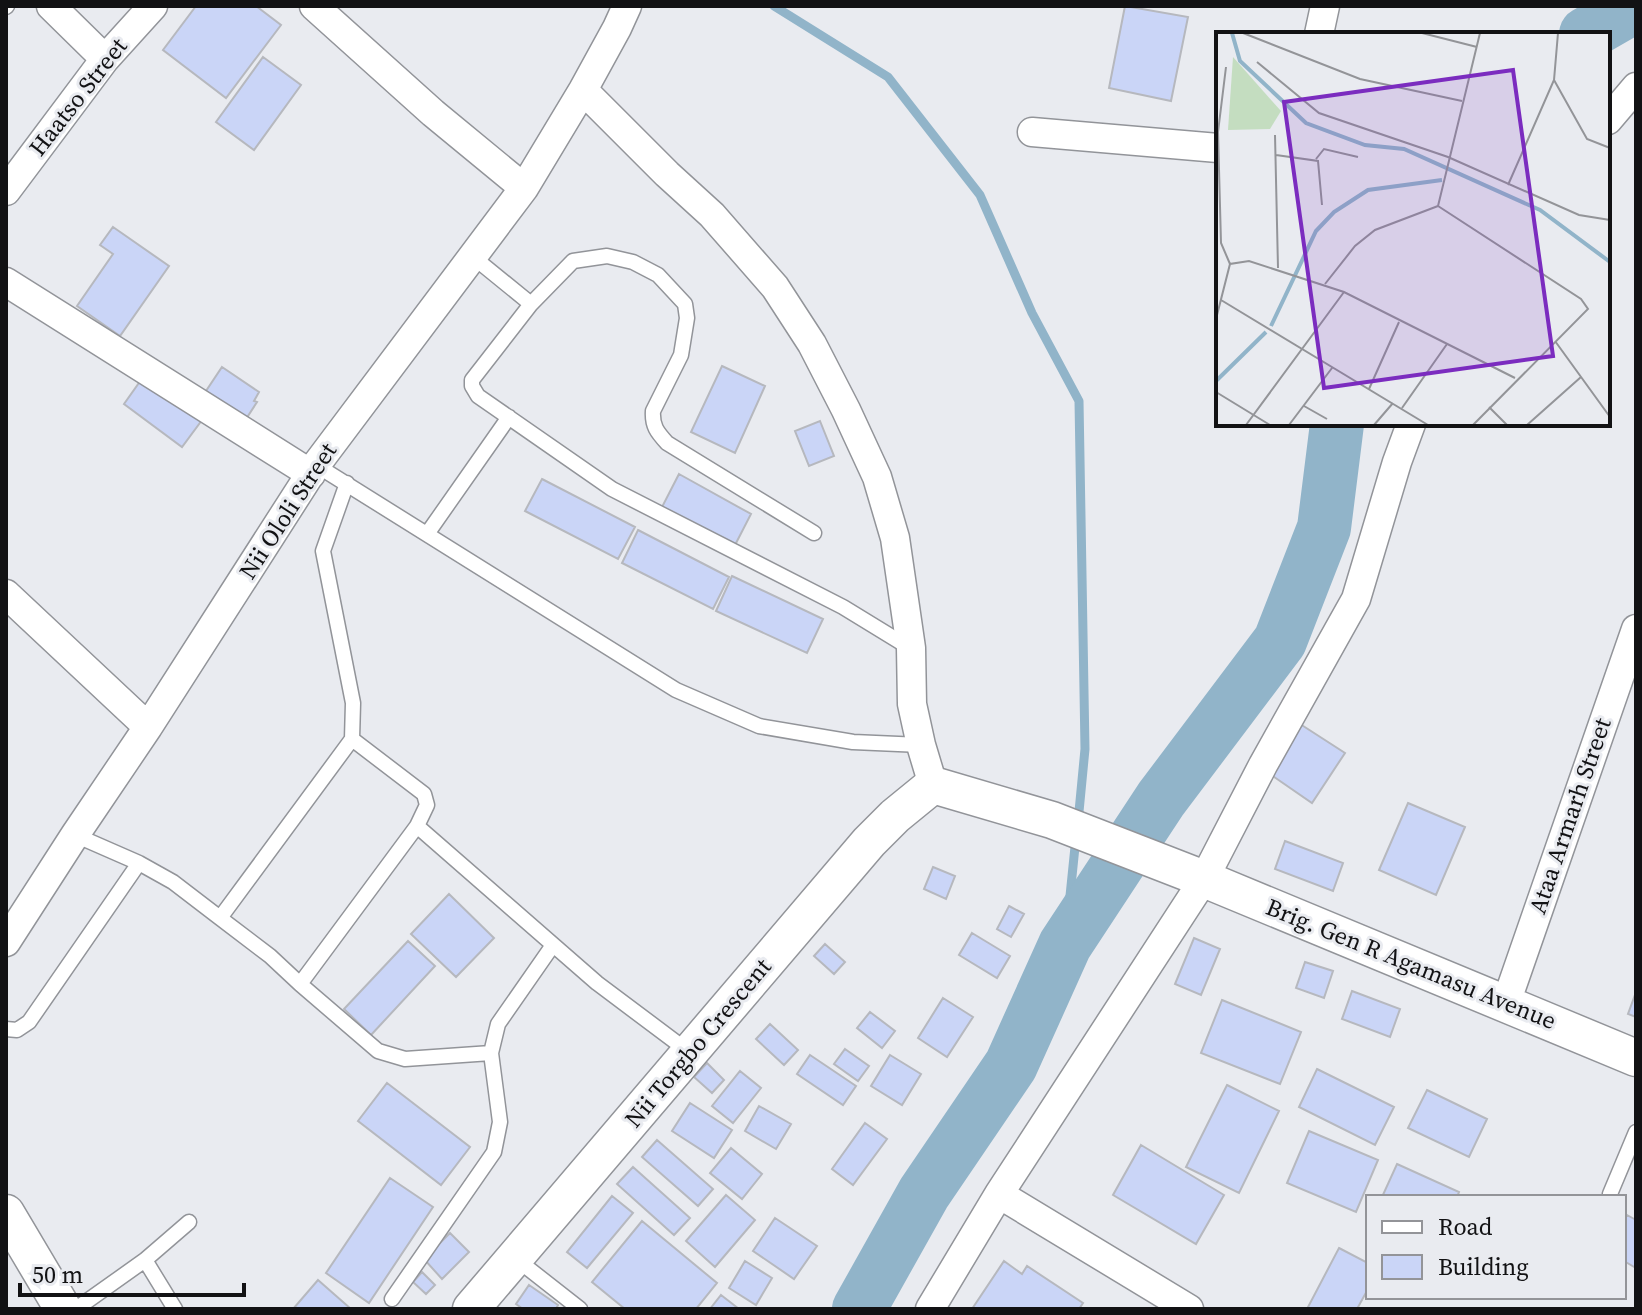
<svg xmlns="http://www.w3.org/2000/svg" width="1642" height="1315" font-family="'Source Serif 4',serif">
	<rect width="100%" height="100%" fill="#e9ebf0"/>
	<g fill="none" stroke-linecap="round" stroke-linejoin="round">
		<path stroke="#91b4c9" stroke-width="9" d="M 774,6 L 888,77 L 980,195 L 1032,313 L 1079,401 L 1085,749 L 1078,822
			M 1065,945 L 1076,837"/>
		<path stroke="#91b4c9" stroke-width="54" d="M 1586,34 L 1635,6
			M 859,1309 L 924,1193 L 1011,1065 L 1065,945 L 1161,799 L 1280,641 L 1324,528 L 1337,424"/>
	</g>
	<path fill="#cad5f7" stroke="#b6b8be" stroke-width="2" d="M 196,6 L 256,6 L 281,25 L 226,98 L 163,50 Z
		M 1125,6 L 1188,17 L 1171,101 L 1109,88 Z
		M 263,57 L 301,85 L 254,150 L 216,122 Z
		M 113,227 L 169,266 L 120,336 L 77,306 L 113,254 L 100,245 Z
		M 722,366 L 765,386 L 735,453 L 691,432 Z
		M 222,367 L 259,392 L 254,401 L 257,402 L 246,419 L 206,391 Z
		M 146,373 L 205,416 L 182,447 L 124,404 Z
		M 820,421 L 834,456 L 809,466 L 795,431 Z
		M 679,474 L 751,514 L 734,547 L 662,507 Z
		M 542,479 L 635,527 L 618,559 L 525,511 Z
		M 638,530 L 729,577 L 713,609 L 622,563 Z
		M 732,576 L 823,619 L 807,653 L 716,611 Z
		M 1297,722 L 1345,753 L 1312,803 L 1264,770 Z
		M 1408,803 L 1465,827 L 1436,895 L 1379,870 Z
		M 1285,841 L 1343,863 L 1333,891 L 1275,869 Z
		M 933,867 L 955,876 L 946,899 L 924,889 Z
		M 449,894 L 494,938 L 456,977 L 411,934 Z
		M 1009,906 L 1024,914 L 1011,937 L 997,929 Z
		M 972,933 L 1010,956 L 997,978 L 959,955 Z
		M 1194,938 L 1220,949 L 1201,995 L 1175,984 Z
		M 408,941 L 435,966 L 371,1035 L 344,1009 Z
		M 825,944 L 845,962 L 834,974 L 814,956 Z
		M 1305,962 L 1333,971 L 1324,998 L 1296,988 Z
		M 1352,991 L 1400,1009 L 1390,1037 L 1342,1019 Z
		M 1636,992 L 1636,1017 L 1628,1014 Z
		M 943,998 L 973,1017 L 947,1057 L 918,1038 Z
		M 1222,1000 L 1301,1032 L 1280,1084 L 1201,1053 Z
		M 870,1012 L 895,1031 L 882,1048 L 857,1028 Z
		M 770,1024 L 798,1050 L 784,1065 L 756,1039 Z
		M 845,1049 L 869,1066 L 858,1081 L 834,1064 Z
		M 810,1055 L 856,1086 L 843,1105 L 797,1074 Z
		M 890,1055 L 921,1074 L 902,1105 L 871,1086 Z
		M 707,1063 L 724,1080 L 712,1093 L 694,1077 Z
		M 1317,1069 L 1394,1107 L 1375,1145 L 1299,1107 Z
		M 740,1071 L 761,1088 L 733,1123 L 712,1106 Z
		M 387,1083 L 470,1147 L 441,1185 L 358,1121 Z
		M 1227,1085 L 1279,1111 L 1239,1193 L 1186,1167 Z
		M 1427,1090 L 1487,1119 L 1469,1157 L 1408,1128 Z
		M 690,1103 L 732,1130 L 714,1158 L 672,1131 Z
		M 759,1106 L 791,1124 L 776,1149 L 745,1131 Z
		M 865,1123 L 887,1139 L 853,1185 L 832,1169 Z
		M 1309,1131 L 1378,1160 L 1356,1212 L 1287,1183 Z
		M 657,1140 L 713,1189 L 698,1206 L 642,1157 Z
		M 1141,1145 L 1224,1195 L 1196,1244 L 1113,1195 Z
		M 731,1148 L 762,1174 L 742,1199 L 710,1173 Z
		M 1397,1164 L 1459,1192 L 1457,1197 L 1382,1197 Z
		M 633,1167 L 690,1218 L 674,1235 L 617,1184 Z
		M 390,1178 L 433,1207 L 369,1303 L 326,1273 Z
		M 726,1195 L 755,1220 L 715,1267 L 686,1241 Z
		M 612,1196 L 633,1213 L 587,1268 L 567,1252 Z
		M 1627,1215 L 1636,1220 L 1636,1268 L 1624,1261 L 1624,1220 Z
		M 775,1218 L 817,1246 L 794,1279 L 753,1251 Z
		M 642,1221 L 717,1283 L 696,1309 L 625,1309 L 592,1282 Z
		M 450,1233 L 469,1252 L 442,1279 L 424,1259 Z
		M 1339,1248 L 1368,1263 L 1368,1289 L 1357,1309 L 1307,1309 Z
		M 745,1261 L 772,1278 L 756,1305 L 729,1288 Z
		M 1004,1261 L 1022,1274 L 1027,1266 L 1083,1303 L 1079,1309 L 972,1309 Z
		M 422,1272 L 435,1285 L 426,1294 L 413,1282 Z
		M 318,1280 L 351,1309 L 293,1309 Z
		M 529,1285 L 558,1305 L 556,1309 L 523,1309 L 516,1304 Z
		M 721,1295 L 739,1309 L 710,1309 Z"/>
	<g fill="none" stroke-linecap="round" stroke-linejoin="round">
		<g stroke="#929499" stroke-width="17">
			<path id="service" d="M 6,7 L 7,6
				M 472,256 L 531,304
				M 316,465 L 676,690 L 759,726 L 853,742 L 921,745
				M 814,533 L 667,443 C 657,432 652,426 653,411 L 681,355 L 687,318 L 685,304 L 658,275 L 633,262 L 607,256 L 573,261 L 531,304 L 472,380 L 472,386 L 478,396 L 612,489 L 843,607 L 910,648
				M 427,534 L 509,417
				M 417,826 L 597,983 L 689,1052
				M 75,835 L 139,863 L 173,882 L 220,918 L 352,739 L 353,703 L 323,551 L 347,483
				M 220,918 L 270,956 L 300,984 L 417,826 L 427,805 L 424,794 L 352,739
				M 300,984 L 378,1051 L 405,1059 L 491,1053
				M 6,1029 L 17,1030 L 29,1022 L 139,863
				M 1610,1194 L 1636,1132
				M 515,1258 L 580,1309
				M 145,1260 L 175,1309
				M 392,1299 L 494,1152 L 500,1122 L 491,1053 L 498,1024 L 553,945
				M 76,1309 L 145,1260 L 189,1222"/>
		</g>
		<g stroke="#929499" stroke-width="31">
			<path id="minor" d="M 51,6 L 105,59
				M 314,6 L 433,113 L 524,188
				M 1319,34 L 1325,6
				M 583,90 L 667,174 L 712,215 L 775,287 L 812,344 L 846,410 L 877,477 L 895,538 L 911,648 L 912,704 L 921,745 L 933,785
				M 1608,120 L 1636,87
				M 1032,132 L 1218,148
				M 6,191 L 105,59 L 153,6
				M 6,282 L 311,474
				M 6,594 L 148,727
				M 6,942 L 75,835 L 148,727 L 316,465 L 524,188 L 583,90 L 617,28 L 627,6
				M 1506,1003 L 1636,629
				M 999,1194 L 1189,1309
				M 930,1309 L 999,1194 L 1204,879 L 1263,765 L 1356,599 L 1397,462 L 1411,424"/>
		</g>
		<g stroke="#929499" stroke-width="39">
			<path id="tertiary" d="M 6,1213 L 63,1309
				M 471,1309 L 869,842 L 895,816 L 933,785 L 1052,820 L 1204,879 L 1636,1058"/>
		</g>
		<use href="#service" stroke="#fff" stroke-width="14"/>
		<use href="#minor" stroke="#fff" stroke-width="28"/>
		<use href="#tertiary" stroke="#fff" stroke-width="36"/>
	</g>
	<g text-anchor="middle" stroke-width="6" stroke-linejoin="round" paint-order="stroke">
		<g font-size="24" fill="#121214" stroke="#e9ebf0">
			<text transform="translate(78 97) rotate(-52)" y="8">Haatso Street</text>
			<text transform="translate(288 511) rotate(-57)" y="8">Nii Ololi Street</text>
			<text transform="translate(1570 816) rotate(-71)" y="8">Ataa Armarh Street</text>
			<text transform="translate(1411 964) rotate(22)" y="8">Brig. Gen R Agamasu Avenue</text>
			<text transform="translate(698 1043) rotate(-50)" y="8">Nii Torgbo Crescent</text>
		</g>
	</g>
	<g transform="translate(1216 32)">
		<rect width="394" height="394" fill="#e9ebf0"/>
		<path d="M 17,25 L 65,79 L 54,97 L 12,98 Z" fill="#c4ddc0"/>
		<path fill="none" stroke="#91b4c9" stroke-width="4" d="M 16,1 L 24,29 L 90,91 L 149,113 L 188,117 L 324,178 L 394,230M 55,294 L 100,199 L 118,180 L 152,158 L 226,148M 0,349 L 50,300"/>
		<path fill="none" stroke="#939498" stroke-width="2" d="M 27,1 L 144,47 L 246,69M 206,1 L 261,15M 41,30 L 103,81 L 232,125 L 363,183 L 394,188M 10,35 L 2,100 L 5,211 L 14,232M 338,48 L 371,107 L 394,116M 59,103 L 62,236M 60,123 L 102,129 L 106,173M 100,127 L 108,117 L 142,125M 292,153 L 338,48 L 342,1M 222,174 L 365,267 L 372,277 L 257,393M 222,174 L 264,1M 109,252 L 139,214 L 159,198 L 222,174M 5,268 L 212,393M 0,287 L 14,232 L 33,229 L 128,260 L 299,346M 339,309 L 394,385M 153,357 L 183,290M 0,360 L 54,393M 88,374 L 111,387M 273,375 L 291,393M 186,376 L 231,312M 30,393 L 128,260M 73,393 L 116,336M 158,393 L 177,371M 311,393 L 365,345"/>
		<path fill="#7b2cbf" fill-opacity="0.15" stroke="#7b2cbf" stroke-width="4" d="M 297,38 L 337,324 L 108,356 L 68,70 Z"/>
		<rect width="394" height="394" fill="none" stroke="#121214" stroke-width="4"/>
	</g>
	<rect width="1642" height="1315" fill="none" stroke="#121214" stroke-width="16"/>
	<rect x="1366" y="1195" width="260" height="104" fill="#e9ebf0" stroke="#939498" stroke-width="2"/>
	<rect x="1382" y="1221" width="40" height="12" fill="#ffffff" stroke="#939498" stroke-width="2"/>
	<text x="1438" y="1235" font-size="24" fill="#121214">Road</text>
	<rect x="1382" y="1255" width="40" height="24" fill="#cad5f7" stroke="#939498" stroke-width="2"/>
	<text x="1438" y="1275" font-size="24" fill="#121214">Building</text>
	<path d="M20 1283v12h224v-12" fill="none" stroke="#121214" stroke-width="4"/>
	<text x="32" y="1283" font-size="24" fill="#121214" stroke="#e9ebf0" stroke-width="6" paint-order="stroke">50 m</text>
</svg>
